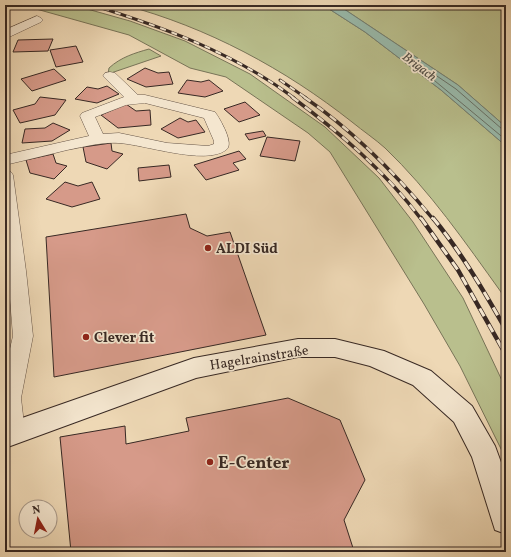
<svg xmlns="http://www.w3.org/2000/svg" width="511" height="557" font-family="Vollkorn,serif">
	<rect width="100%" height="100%" fill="#eed8b5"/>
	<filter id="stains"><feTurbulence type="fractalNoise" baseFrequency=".005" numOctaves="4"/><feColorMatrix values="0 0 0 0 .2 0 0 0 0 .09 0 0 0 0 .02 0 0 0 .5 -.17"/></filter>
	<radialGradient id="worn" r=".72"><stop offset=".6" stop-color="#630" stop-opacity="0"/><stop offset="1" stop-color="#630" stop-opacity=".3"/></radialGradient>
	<path fill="#b9bf8d" stroke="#787458" d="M 22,5 L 73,5 L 130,21 L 185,41 L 250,74 L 325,127 L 379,178 L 413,222 L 463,298 L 506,389 L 506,459 L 460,366 L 424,304 L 330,152 L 308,133 L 226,77 L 190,68 L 129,35 Z
		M 124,5 L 323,5 L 365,32 L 441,90 L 506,146 L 506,303 L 501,292 C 465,242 430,191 385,148 C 375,139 363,131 352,122 C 285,69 207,27 124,5 Z
		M 338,5 L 506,5 L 506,127 L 458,85 Z
		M 149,49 L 161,56 L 108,74 L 109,68 C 121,57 135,53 149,49 Z"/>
	<path fill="#99baab" stroke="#728075" d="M 323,5 L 338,5 L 458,85 L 506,127 L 506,146 L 441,90 L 365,32 Z"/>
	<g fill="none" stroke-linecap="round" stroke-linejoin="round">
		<path stroke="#687268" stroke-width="1" d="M 506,130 L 502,129 L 456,89 L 431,72 L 429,73 L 429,76 L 506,140"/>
	</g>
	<path fill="#d69a89" stroke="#382924" d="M 53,39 L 48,51 L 13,52 L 18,40 Z
		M 76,46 L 83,62 L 56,67 L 50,50 Z
		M 145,68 L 158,73 L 169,72 L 173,84 L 146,87 L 127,79 Z
		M 54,69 L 66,80 L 32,91 L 21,79 Z
		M 187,80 L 201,82 L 209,80 L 223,91 L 205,97 L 178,93 Z
		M 107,86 L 119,94 L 97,103 L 75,99 L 87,87 L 98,89 Z
		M 40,97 L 66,100 L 55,115 L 20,123 L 13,110 L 35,104 Z
		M 245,102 L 260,115 L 239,122 L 224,109 Z
		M 126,104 L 136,111 L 150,110 L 151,125 L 118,128 L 101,115 Z
		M 180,118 L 188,122 L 196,120 L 205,132 L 178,138 L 161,129 Z
		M 53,123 L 70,130 L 52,141 L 22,143 L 25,129 L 45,128 Z
		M 263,131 L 266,136 L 249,140 L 245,134 Z
		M 267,137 L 300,141 L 295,161 L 260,156 Z
		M 111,143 L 112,151 L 123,154 L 107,169 L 86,162 L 83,147 Z
		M 239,151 L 246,159 L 233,163 L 239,170 L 206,180 L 194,165 Z
		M 53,154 L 56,163 L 67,166 L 54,179 L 30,173 L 26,160 Z
		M 169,165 L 171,177 L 139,181 L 138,168 Z
		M 65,182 L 78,186 L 92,182 L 100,199 L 72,207 L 46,199 Z
		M 186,214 L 190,228 L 207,236 L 230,232 L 266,335 L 54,377 L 46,237 Z
		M 288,398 L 340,420 L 365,480 L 344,520 L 353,548 L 361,552 L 71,552 L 60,437 L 125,426 L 126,444 L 189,431 L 186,418 Z"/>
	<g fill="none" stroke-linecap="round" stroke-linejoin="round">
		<g stroke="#665548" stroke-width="1">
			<path id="street" d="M 37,16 L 41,18 L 43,20 L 41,22 L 5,39 L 5,30 Z
				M 110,72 L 115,73 L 138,95 L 145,95 L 215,112 C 220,119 235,144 226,150 C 205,166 143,144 118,143 C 101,142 84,147 67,150 C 47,155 26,160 5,165 L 5,155 L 89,136 L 80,116 L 82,113 L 124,97 L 103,76 L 105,73 ZM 145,103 L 204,118 L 214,141 L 214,144 L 208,146 L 167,143 L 119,133 L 103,134 L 95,117 L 126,105 Z
				M 5,170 L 11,172 L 13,175 L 26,271 L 33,336 L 21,398 L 25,433 L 21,440 L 13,443 L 5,440 L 5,370 L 13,336 L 8,274 L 5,272 Z"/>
		</g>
		<g stroke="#382924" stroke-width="2">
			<path id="secondary" d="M 298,339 L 335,339 L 384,351 L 431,371 L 472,406 L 495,446 L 506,476 L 506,534 L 495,530 L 472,457 L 454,422 L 413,385 L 370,366 L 335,357 L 298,357 L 196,378 L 5,448 L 5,424 L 194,358 Z"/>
		</g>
		<use href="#street" fill="#f4e6cf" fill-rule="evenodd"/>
		<use href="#secondary" fill="#f4e6cf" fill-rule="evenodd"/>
		<g stroke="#382924" stroke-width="3">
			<path id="rail-far2" d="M 92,5 C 163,27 234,53 294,98
				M 280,80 L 306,98"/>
		</g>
		<g stroke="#382924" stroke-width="3.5">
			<path id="rail-far1" d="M 292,97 C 340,133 385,171 421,219
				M 304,97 C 354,131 395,173 433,219"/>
		</g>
		<g stroke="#382924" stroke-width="4.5">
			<path id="rail" d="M 421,218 L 458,270 L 506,355
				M 433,218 C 461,252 484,291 506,330"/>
		</g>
		<use href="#rail-far2" stroke="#f4e6cf" stroke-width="2" stroke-dasharray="6" stroke-linecap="butt"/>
		<use href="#rail-far1" stroke="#f4e6cf" stroke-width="2.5" stroke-dasharray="8" stroke-linecap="butt"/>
		<use href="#rail" stroke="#f4e6cf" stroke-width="3" stroke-dasharray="9" stroke-linecap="butt"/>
	</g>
	<g fill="#8f2418" stroke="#f4e6cf" stroke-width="1.5">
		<circle cx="208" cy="248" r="4"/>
		<circle cx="86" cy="337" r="4"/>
		<circle cx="210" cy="462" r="4"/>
	</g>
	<g text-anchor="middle" stroke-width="3.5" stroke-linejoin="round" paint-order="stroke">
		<g font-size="13" font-style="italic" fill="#504d46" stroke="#f4e6cf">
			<text transform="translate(420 66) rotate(37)" y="5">Brigach</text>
		</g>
		<g font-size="14" font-weight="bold" fill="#382924" stroke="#f4e6cf" text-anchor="start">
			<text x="216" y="253">ALDI Süd</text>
			<text x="94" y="342">Clever fit</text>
		</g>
		<g font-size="14" fill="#382924" stroke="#f4e6cf">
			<text transform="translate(259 357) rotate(-9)" y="5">Hagelrainstraße</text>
		</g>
		<g font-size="17" font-weight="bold" fill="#382924" stroke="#f4e6cf" text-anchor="start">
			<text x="218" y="468">E-Center</text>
		</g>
	</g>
	<rect width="511" height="557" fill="none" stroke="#eed8b5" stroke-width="20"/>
	<rect x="6" y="6" width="499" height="545" fill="none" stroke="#382924" stroke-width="2"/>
	<rect x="10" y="10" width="491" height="537" fill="none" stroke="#382924"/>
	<g transform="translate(38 519) rotate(350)"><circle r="19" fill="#f4e6cf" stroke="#a99a8b"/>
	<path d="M0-3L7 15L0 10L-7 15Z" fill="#8f2418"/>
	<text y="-6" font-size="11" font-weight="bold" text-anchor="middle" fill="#382924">N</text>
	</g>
	<rect width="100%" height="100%" filter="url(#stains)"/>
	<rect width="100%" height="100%" fill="url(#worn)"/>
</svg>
